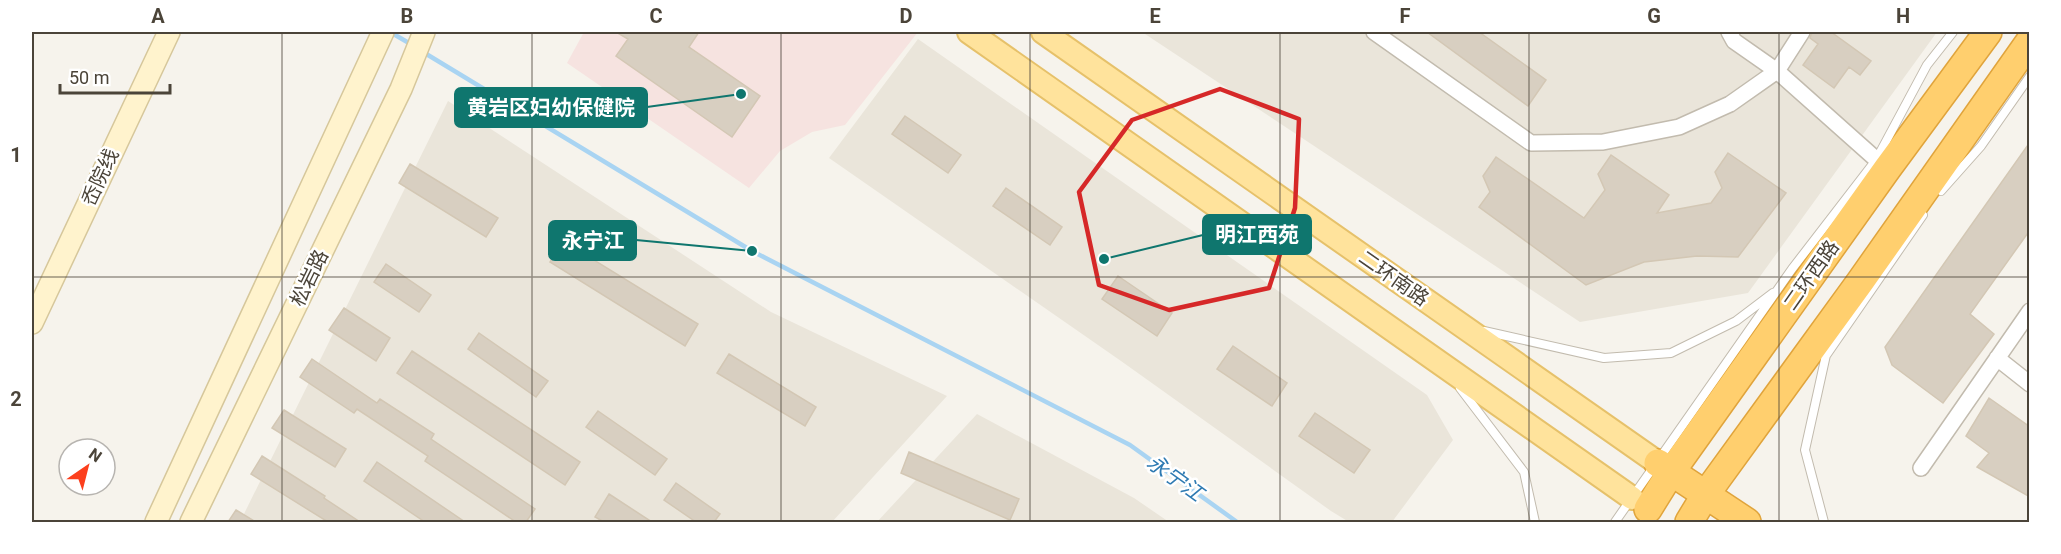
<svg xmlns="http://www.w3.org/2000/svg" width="2061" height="554" font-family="Roboto,'Noto Sans SC',sans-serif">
	<rect width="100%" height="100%" fill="#f6f3ec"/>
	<path fill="#eae5da" d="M 1142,32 L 1937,32 L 1748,293 L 1580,322 Z
		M 918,39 L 1427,395 L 1453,440 L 1392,522 L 1349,522 L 1331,511 L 1121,361 L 829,158 Z
		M 448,101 L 771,312 L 947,396 L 832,522 L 240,522 Z
		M 977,414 L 1134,498 L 1169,522 L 877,522 Z"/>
	<path fill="#f6e3e0" d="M 584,32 L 918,32 L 845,125 L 812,132 L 780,151 L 749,188 L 567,63 Z"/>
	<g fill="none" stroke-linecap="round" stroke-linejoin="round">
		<path stroke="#a9d4f2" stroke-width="4.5" d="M 390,32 L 414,46
			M 423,52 L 752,251 L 1130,445 L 1237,522"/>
	</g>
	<path fill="#d8cfc1" stroke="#d3c7b4" stroke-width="1.5" d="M 616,32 L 699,32 L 689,47 L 760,96 L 732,137 L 616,56 L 628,39 Z
		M 1427,32 L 1479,32 L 1546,80 L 1528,106 Z
		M 1812,32 L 1831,32 L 1871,61 L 1860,75 L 1849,67 L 1834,88 L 1803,65 L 1818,44 L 1810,38 Z
		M 905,116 L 961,155 L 948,173 L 892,134 Z
		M 2030,142 L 2030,230 L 1970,314 L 1994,334 L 1943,403 L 1892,365 L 1885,347 Z
		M 1728,153 L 1786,193 L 1738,257 L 1697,256 L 1644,262 L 1586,285 L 1479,207 L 1490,192 L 1483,176 L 1496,157 L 1584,218 L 1605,190 L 1598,174 L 1611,155 L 1669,195 L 1657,213 L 1711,203 L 1722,188 L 1715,172 Z
		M 410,164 L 498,218 L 486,237 L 399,183 Z
		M 1006,188 L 1062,227 L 1050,245 L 993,206 Z
		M 563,241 L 698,324 L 685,346 L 550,262 Z
		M 386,264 L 431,295 L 419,312 L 374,282 Z
		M 1118,276 L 1172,313 L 1157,336 L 1102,299 Z
		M 344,308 L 390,338 L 376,361 L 329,330 Z
		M 479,333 L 548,381 L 536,397 L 468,349 Z
		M 1233,346 L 1287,383 L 1272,406 L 1217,369 Z
		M 412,351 L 580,462 L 565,485 L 397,373 Z
		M 729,354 L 816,407 L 805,426 L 717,373 Z
		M 312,359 L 377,403 L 380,399 L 434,434 L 431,439 L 535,509 L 526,522 L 516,522 L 425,461 L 428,456 L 357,409 L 354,413 L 300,377 Z
		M 1989,398 L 2030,427 L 2030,497 L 1977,467 L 1989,453 L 1966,436 Z
		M 284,410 L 346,449 L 335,467 L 272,428 Z
		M 598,411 L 667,459 L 655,475 L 586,427 Z
		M 1315,413 L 1370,450 L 1354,473 L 1299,436 Z
		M 909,452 L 1019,499 L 1010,520 L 901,473 Z
		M 262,456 L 325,496 L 324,498 L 360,522 L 328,522 L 251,474 Z
		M 377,462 L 465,522 L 425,522 L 364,481 Z
		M 676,483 L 720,514 L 714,522 L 696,522 L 664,500 Z
		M 609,494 L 652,522 L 604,522 L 595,517 Z
		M 236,510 L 256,522 L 228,522 Z"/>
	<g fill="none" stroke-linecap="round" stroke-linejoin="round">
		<g stroke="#c2bbae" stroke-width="10">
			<path id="lane" d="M 1941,191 L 1981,146 L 2030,76
				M 1484,331 L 1604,358 L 1671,353 L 1736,321 L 1773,293
				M 1825,357 L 1923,215
				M 1460,388 L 1524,472 L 1535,522
				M 1615,522 L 1792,269 L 1876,160 L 1927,65 L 1953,32
				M 1824,522 L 1805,450 L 1826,355"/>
		</g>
		<g stroke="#c2bbae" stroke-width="18">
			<path id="street" d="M 1374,32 L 1531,143 L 1603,142 L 1679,127 L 1730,104 L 1777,71 L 1802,32
				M 1729,32 L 1734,41 L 1777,71 L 1887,169
				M 1997,358 L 2030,384
				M 1921,468 L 2030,311"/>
		</g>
		<g stroke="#d6c79b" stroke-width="24">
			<path id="secondary" d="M 32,323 L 169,32
				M 156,522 L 383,32
				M 191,522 L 401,89 L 424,32"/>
		</g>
		<g stroke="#e6c16a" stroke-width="26">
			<path id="primary" d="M 969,32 L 1632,498
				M 1043,32 L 1658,463"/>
		</g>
		<g stroke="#e0a43c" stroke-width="30">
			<path id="highway" d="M 1658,463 L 1747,522
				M 1648,509 L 1671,472 L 1887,169 L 1988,32
				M 1689,522 L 1706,494 L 1860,282 L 2030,41"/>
		</g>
		<use href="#lane" stroke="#fff" stroke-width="8"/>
		<use href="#street" stroke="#fff" stroke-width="15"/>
		<use href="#secondary" stroke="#fff3cd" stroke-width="21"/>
		<use href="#primary" stroke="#ffe39c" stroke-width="22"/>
		<use href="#highway" stroke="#ffcf6e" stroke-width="27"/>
	</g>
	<path fill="none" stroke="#d62828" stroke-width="4.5" stroke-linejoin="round" d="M 1220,89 L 1299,119 L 1295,208 L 1269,288 L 1169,310 L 1099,285 L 1079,192 L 1132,120 Z"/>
	<path fill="none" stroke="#4b4439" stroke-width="1.5" stroke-opacity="0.55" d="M 282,32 L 282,522M 532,32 L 532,522M 781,32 L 781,522M 1030,32 L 1030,522M 1280,32 L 1280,522M 1529,32 L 1529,522M 1779,32 L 1779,522M 32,277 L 2030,277"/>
	<g text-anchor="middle" stroke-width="5" stroke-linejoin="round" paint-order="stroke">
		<g font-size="20" fill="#4b4439" stroke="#fff">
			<text transform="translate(100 177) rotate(-65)" y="7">岙院线</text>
			<text transform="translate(1811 275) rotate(-55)" y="7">二环西路</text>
			<text transform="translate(309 278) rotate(-64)" y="7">松岩路</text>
			<text transform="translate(1394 278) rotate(35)" y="7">二环南路</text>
		</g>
		<g font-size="21" font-style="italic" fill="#2e7ab2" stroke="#fff">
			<text transform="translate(1175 478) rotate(36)" y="7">永宁江</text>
		</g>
	</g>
	<path fill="none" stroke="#0f766e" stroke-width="2" d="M741 94L647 107M1104 259L1203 235M752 251L636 240"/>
	<g fill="#0f766e" stroke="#fff" stroke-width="2">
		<circle cx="741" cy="94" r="6"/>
		<circle cx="1104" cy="259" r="6"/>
		<circle cx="752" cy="251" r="6"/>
	</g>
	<g fill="#0f766e" stroke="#0f766e" stroke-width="2">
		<rect x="455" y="88" width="192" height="39" rx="6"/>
		<rect x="1203" y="215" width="108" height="39" rx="6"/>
		<rect x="549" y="221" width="87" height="39" rx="6"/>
	</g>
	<g font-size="21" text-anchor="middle" font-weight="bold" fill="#fff">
		<text x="551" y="115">黄岩区妇幼保健院</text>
		<text x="1257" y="242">明江西苑</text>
		<text x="593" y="248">永宁江</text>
	</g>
	<rect width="2061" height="554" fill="none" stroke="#ffffff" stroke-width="66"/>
	<g transform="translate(87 467) rotate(35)"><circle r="28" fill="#ffffff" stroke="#b7b4b0" stroke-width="1.5"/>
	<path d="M0-4.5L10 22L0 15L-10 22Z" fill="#fc3f1d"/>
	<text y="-9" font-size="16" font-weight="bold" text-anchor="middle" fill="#4b4439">N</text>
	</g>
	<path d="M60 84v9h110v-9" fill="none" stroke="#4b4439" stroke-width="3"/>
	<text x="69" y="84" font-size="18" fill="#4b4439" stroke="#ffffff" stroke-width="4.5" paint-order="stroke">50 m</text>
	<rect x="33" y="33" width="1995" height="488" fill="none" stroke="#4b4439" stroke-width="2"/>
	<g font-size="20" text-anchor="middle" font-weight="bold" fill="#4b4439">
		<text x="158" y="23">A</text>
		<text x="407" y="23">B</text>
		<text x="656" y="23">C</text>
		<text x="906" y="23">D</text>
		<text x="1155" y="23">E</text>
		<text x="1405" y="23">F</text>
		<text x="1654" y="23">G</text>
		<text x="1903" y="23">H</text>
		<text x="16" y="162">1</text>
		<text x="16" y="406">2</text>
	</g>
</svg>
